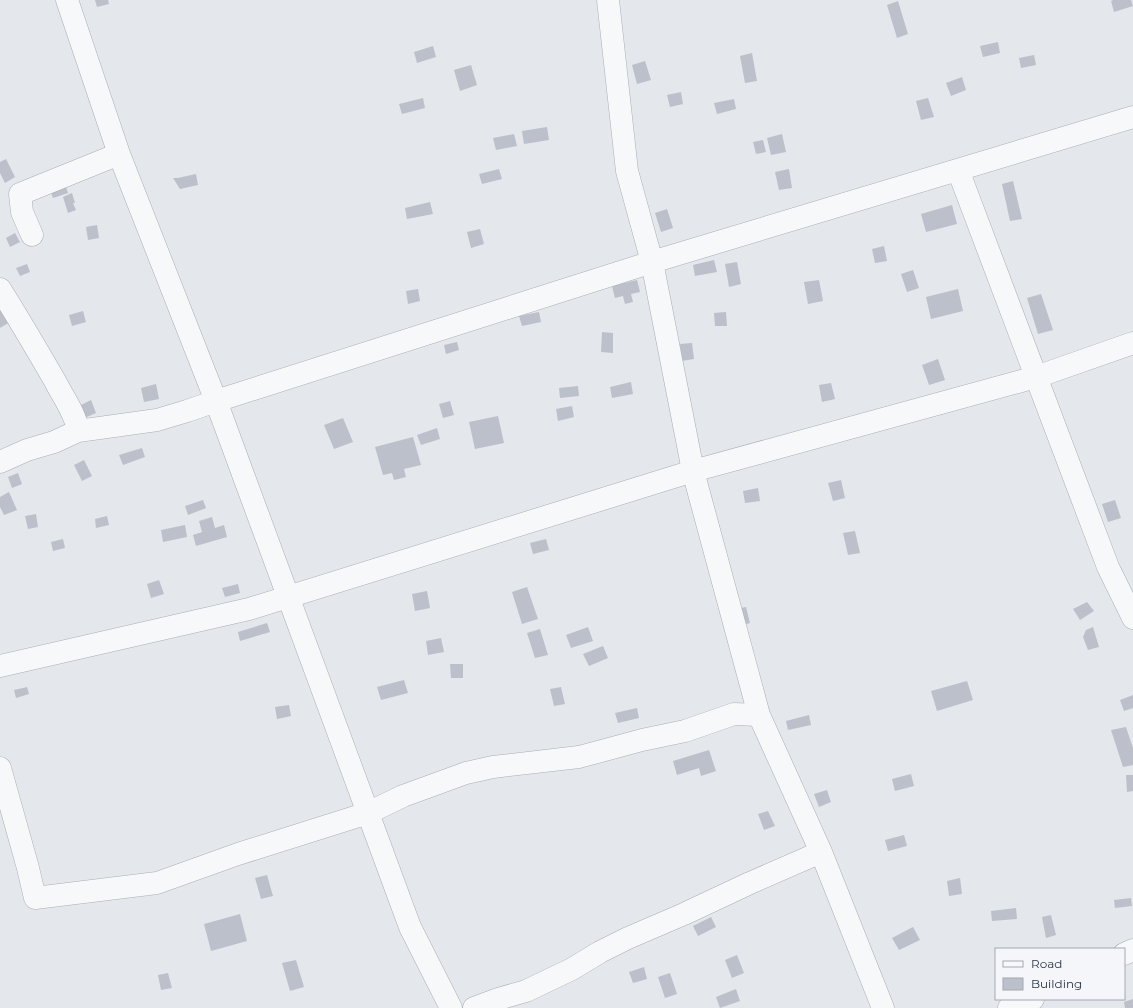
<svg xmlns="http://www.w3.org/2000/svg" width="1133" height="1008" font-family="Montserrat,sans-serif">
	<rect width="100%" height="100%" fill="#e4e7ec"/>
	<path fill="#bbc0ca" d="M 95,0 L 108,0 L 109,4 L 97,7 Z
		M 1113,0 L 1131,0 L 1133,6 L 1114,12 L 1111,1 Z
		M 898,1 L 908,34 L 897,38 L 887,5 Z
		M 998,42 L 1000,53 L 983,57 L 980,46 Z
		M 433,46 L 436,57 L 417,63 L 414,52 Z
		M 752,53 L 757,81 L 745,83 L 740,56 Z
		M 1034,55 L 1036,65 L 1021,68 L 1019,58 Z
		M 645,61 L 651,80 L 637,84 L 632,65 Z
		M 471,65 L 477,85 L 460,91 L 454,70 Z
		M 962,77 L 966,90 L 951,96 L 946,83 Z
		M 681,92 L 683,104 L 670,107 L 667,95 Z
		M 423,98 L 425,108 L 402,114 L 399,104 Z
		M 928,98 L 934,117 L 921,120 L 916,101 Z
		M 734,99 L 736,109 L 717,114 L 714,103 Z
		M 547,127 L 549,140 L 524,144 L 522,131 Z
		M 514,134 L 517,146 L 496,150 L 493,138 Z
		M 782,134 L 786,152 L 771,155 L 767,138 Z
		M 763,140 L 766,152 L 756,154 L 753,142 Z
		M 6,159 L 15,177 L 5,183 L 0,173 L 0,162 Z
		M 499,169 L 502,179 L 482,184 L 479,174 Z
		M 789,169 L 792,188 L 779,190 L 775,172 Z
		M 196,174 L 198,185 L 180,189 L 173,178 L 178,178 Z
		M 1013,181 L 1022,219 L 1010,221 L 1002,184 Z
		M 65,184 L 68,193 L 53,198 L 50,190 Z
		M 72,193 L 75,203 L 73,203 L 76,210 L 68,213 L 63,197 Z
		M 430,202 L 433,214 L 407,219 L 405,208 Z
		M 952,205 L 957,224 L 926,232 L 921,214 Z
		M 667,209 L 673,228 L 661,232 L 655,213 Z
		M 97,225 L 99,238 L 88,240 L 86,227 Z
		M 480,229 L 484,244 L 471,248 L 467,232 Z
		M 15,233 L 20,242 L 10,247 L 6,238 Z
		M 884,246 L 887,261 L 875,263 L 872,249 Z
		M 714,260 L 717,272 L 695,276 L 693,265 Z
		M 737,262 L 741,284 L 729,287 L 725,264 Z
		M 27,264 L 30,272 L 20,276 L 16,268 Z
		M 913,270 L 919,288 L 907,292 L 901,274 Z
		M 637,280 L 640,292 L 631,294 L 633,302 L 625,304 L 623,296 L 615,298 L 612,286 Z
		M 819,280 L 823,301 L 808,304 L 804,282 Z
		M 418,289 L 420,301 L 408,304 L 406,291 Z
		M 958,289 L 963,311 L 931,319 L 926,297 Z
		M 1041,294 L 1053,330 L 1038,334 L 1027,298 Z
		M 0,308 L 10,322 L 0,328 Z
		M 83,311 L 86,322 L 72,326 L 69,315 Z
		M 539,312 L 541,322 L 522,326 L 519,316 Z
		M 726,312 L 727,326 L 715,326 L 714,313 Z
		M 602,332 L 613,333 L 613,353 L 601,352 Z
		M 457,342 L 459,350 L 446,354 L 444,345 Z
		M 692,343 L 694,359 L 682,361 L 680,344 Z
		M 938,359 L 945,380 L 929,385 L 922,365 Z
		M 631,382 L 633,394 L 612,398 L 610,387 Z
		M 831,383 L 835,399 L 822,402 L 819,385 Z
		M 156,384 L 159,399 L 144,402 L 141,388 Z
		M 578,386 L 579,396 L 560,398 L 559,388 Z
		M 91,400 L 96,413 L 82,419 L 77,407 Z
		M 450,401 L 454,415 L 443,418 L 439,404 Z
		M 572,406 L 574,417 L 558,421 L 556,409 Z
		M 498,416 L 504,443 L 475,449 L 469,422 Z
		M 343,418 L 353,442 L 334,449 L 324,425 Z
		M 437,428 L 440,439 L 421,445 L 417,435 Z
		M 413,437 L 421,465 L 404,469 L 406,477 L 394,480 L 392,473 L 383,475 L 375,447 Z
		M 142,448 L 145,457 L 123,465 L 119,455 Z
		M 84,460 L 92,476 L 82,481 L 74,465 Z
		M 18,473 L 22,484 L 12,488 L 8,477 Z
		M 841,480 L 845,498 L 833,501 L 828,483 Z
		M 758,488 L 760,501 L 745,503 L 743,491 Z
		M 9,492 L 17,510 L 4,515 L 0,507 L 0,497 Z
		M 203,500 L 206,508 L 188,515 L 185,506 Z
		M 1115,500 L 1121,518 L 1108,522 L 1102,504 Z
		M 36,514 L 38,527 L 28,529 L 25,516 Z
		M 107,516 L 109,525 L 96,528 L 95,519 Z
		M 212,517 L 215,528 L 224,525 L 227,537 L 196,546 L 193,535 L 202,532 L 199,521 Z
		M 185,525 L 187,537 L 163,542 L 161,530 Z
		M 855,531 L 860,553 L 848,555 L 843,533 Z
		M 63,539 L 65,548 L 53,551 L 51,542 Z
		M 546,539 L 549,550 L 533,554 L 530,543 Z
		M 159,580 L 164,594 L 151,598 L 147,584 Z
		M 238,584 L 240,593 L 225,597 L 222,588 Z
		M 527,587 L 538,619 L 522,624 L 512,592 Z
		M 427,591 L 430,608 L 415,611 L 412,594 Z
		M 1087,602 L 1094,611 L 1080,620 L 1073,609 Z
		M 746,607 L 750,623 L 739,626 L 735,609 Z
		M 267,623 L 270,632 L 240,641 L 238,632 Z
		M 588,627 L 593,641 L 571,648 L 566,635 Z
		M 1093,627 L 1099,647 L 1088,650 L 1083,637 L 1086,630 Z
		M 540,629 L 548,655 L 535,658 L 527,633 Z
		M 441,638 L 444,652 L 428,655 L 426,641 Z
		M 603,646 L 608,658 L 589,666 L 583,654 Z
		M 450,664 L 463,664 L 463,678 L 451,678 Z
		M 404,680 L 408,693 L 381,700 L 377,687 Z
		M 967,681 L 973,700 L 937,711 L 931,691 Z
		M 27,687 L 29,694 L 16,698 L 14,690 Z
		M 561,687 L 565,704 L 554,706 L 550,689 Z
		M 1133,695 L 1133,708 L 1124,711 L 1120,700 Z
		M 289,705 L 291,716 L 277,719 L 275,707 Z
		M 637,708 L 639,718 L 618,723 L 615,713 Z
		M 809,715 L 811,725 L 788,730 L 786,721 Z
		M 1126,727 L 1133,748 L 1133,765 L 1123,767 L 1111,730 Z
		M 709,750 L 716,771 L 701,776 L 699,768 L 677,775 L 673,761 Z
		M 911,774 L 914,786 L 895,791 L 892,779 Z
		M 1126,775 L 1133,775 L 1133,791 L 1127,792 Z
		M 827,790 L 831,802 L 819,807 L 814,794 Z
		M 768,811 L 775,826 L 764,830 L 758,814 Z
		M 904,835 L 907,846 L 888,851 L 885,840 Z
		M 267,875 L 273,896 L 261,899 L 255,878 Z
		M 960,878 L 962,894 L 949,896 L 947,881 Z
		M 1131,898 L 1132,906 L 1115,908 L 1114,900 Z
		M 1016,908 L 1017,919 L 992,921 L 991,911 Z
		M 240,914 L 247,941 L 211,951 L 204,924 Z
		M 1051,915 L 1056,935 L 1046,938 L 1042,917 Z
		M 711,917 L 716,927 L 698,936 L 693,926 Z
		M 913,927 L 920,940 L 899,950 L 892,938 Z
		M 737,955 L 744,973 L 732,978 L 725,960 Z
		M 296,960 L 304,987 L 290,991 L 282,963 Z
		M 644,967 L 647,979 L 633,983 L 629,972 Z
		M 168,973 L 172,988 L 161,990 L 158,975 Z
		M 670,973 L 677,994 L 665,998 L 658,977 Z
		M 736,989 L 740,1001 L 720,1008 L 716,997 Z
		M 1133,999 L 1133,1008 L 1125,1008 L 1124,1002 Z"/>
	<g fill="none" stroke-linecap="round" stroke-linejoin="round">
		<g stroke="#a9aeb7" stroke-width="23">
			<path id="minor" d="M 67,0 L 119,154 L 216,401 L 410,927 L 451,1008
				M 608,0 L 627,171 L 652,262 L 693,471 L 759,715 L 821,852 L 883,1008
				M 958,170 L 1108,567 L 1133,618
				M 32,235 L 22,212 L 20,194 L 119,154
				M 0,289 C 19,319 37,350 55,381 C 63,397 76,414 78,431
				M 0,462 L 27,450 L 54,442 L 78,431 L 157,420 L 187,411 L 216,401 L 652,262 L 1133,117
				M 0,666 L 249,609 L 693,471 L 1036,377 L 1133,343
				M 0,768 L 28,868 L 35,898 L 157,883 L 238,854 L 368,813 L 403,796 L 466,773 L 493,767 L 579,757 L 642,740 L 685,731 L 734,714 L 759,715
				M 1124,954 L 1133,950
				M 474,1008 L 498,999 L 526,991 L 572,969 L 600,952 L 628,938 L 684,914 L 750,883 L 821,852
				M 1009,1008 L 1033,999"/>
		</g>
		<use href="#minor" stroke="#f7f8fa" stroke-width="22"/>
	</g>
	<rect x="995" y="948" width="130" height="52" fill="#f4f6f9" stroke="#a4a8b1"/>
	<rect x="1003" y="961" width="20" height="6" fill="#f7f8fa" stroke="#a4a8b1"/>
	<text x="1031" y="968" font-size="12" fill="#2b3445">Road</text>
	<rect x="1003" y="978" width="20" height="12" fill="#bbc0ca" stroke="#a4a8b1"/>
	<text x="1031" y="988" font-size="12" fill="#2b3445">Building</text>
</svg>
